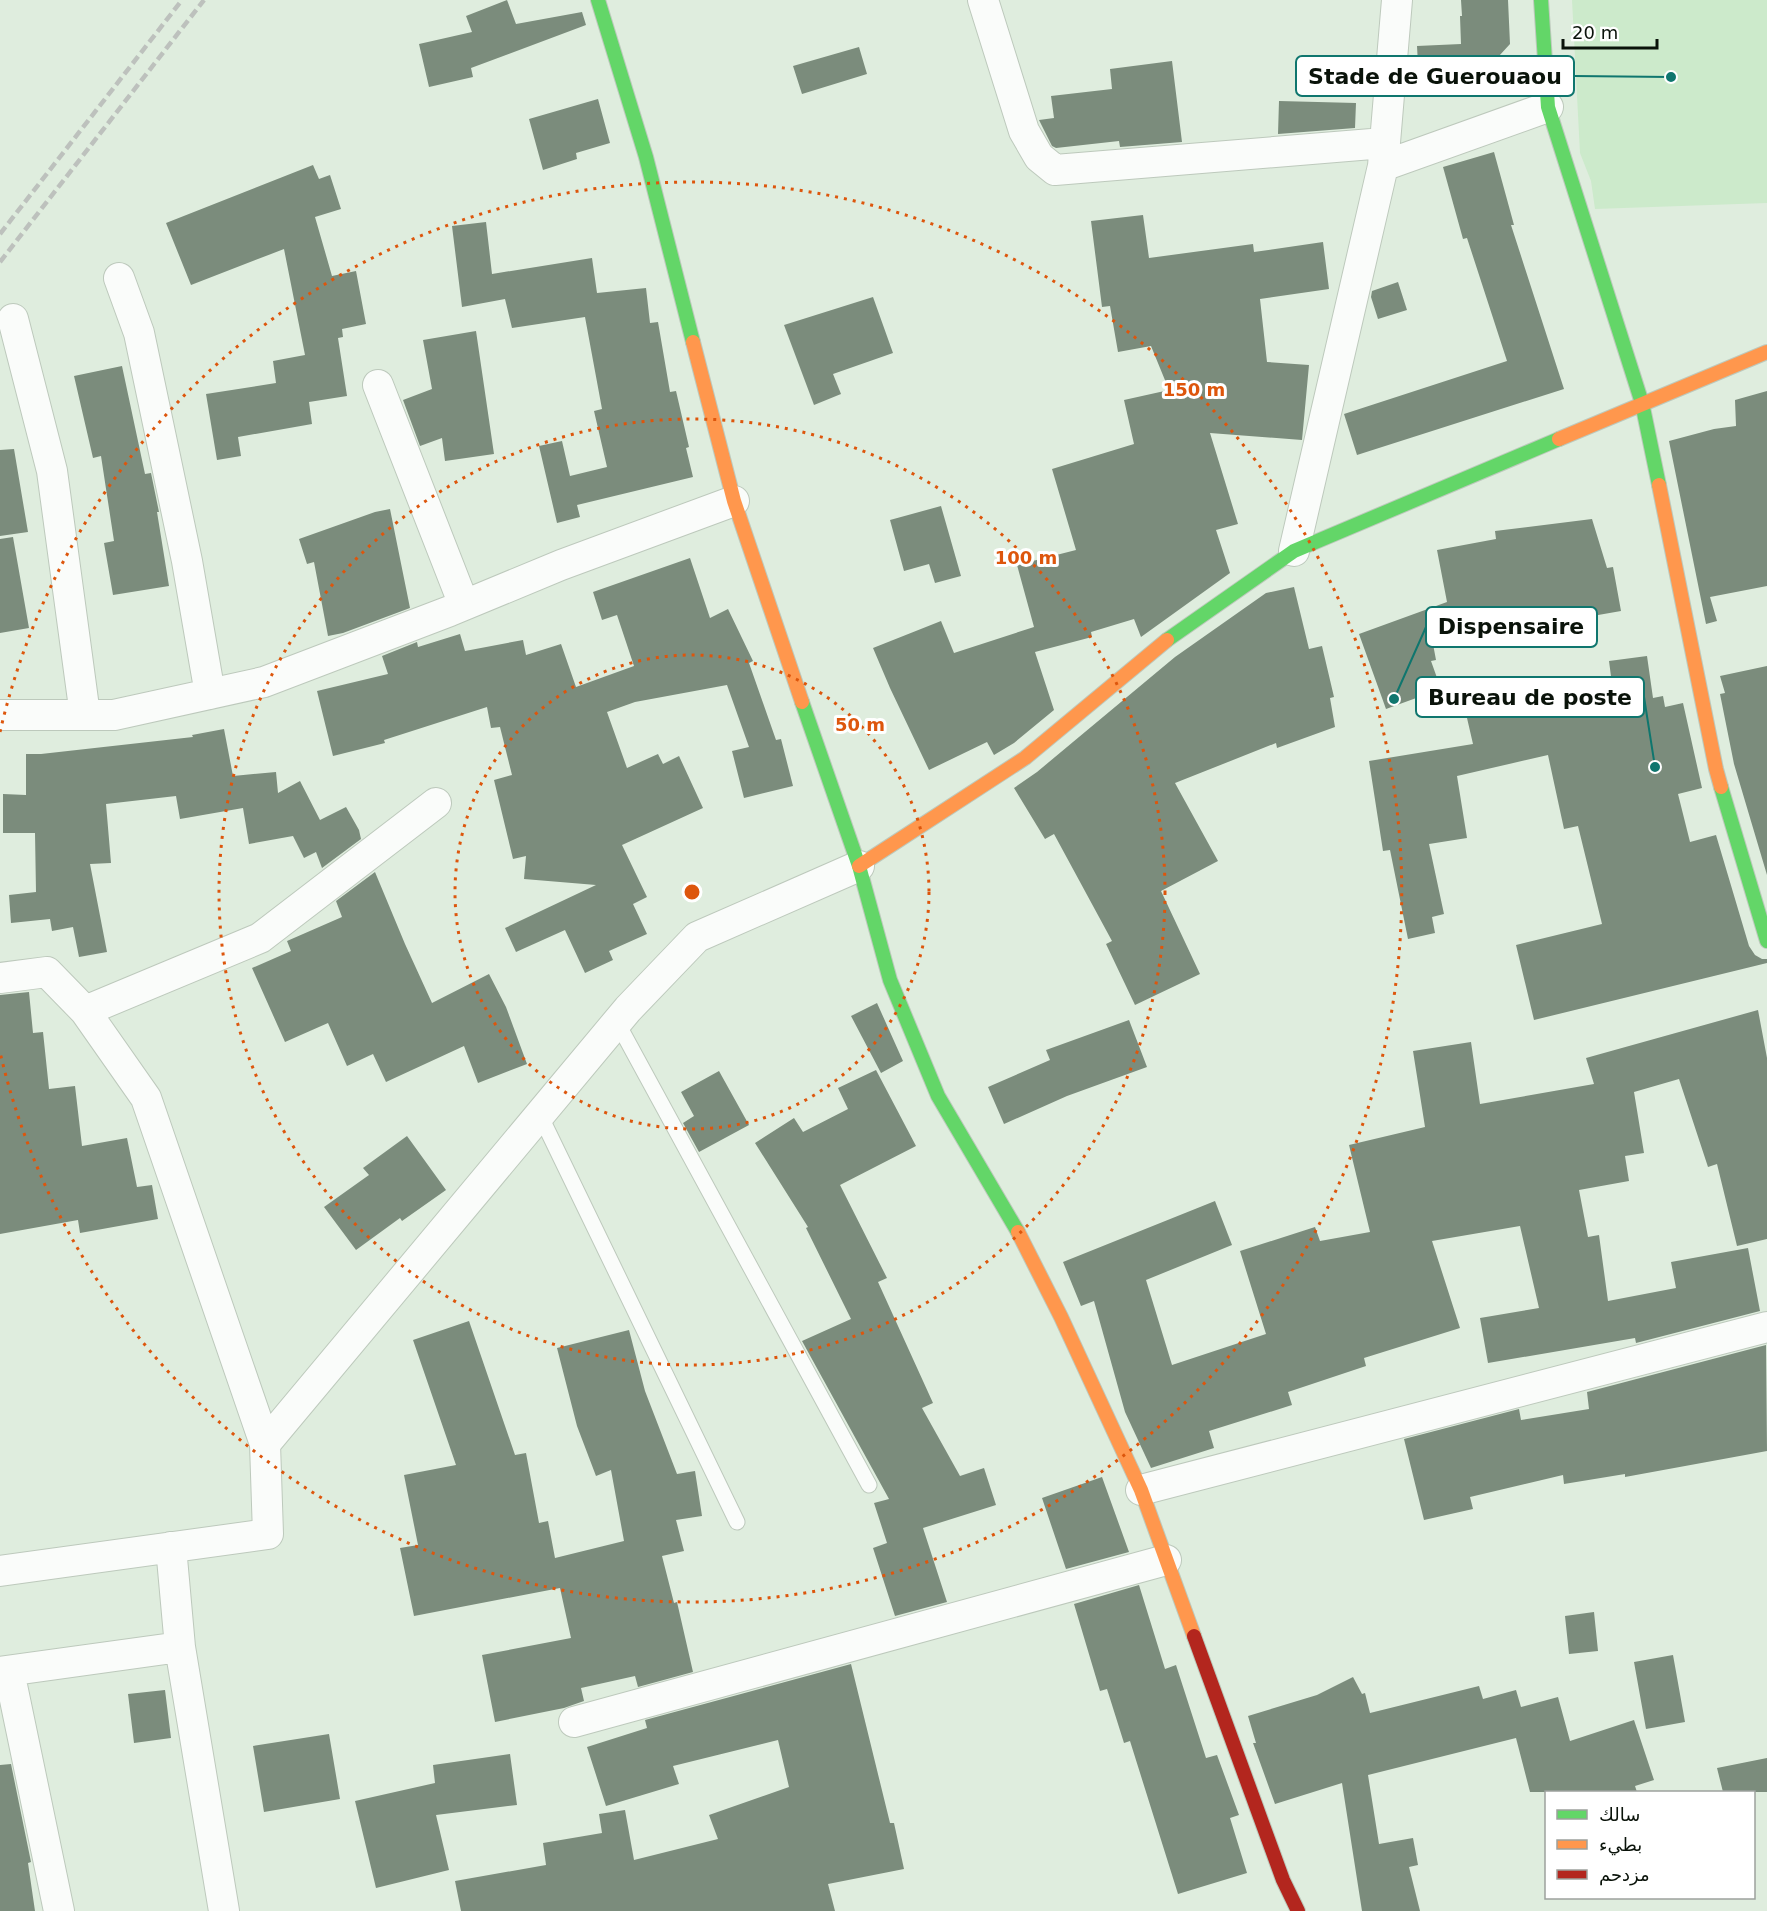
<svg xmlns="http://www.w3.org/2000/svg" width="1767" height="1911" font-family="'DejaVu Sans','Noto Naskh Arabic',sans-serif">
	<rect width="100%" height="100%" fill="#dfedde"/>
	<path fill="#cceacb" d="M 1572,0 L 1767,0 L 1767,203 L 1595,209 L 1591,181 L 1580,153 Z"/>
	<path fill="#7b8c7c" d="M 507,0 L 516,24 L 582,12 L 586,25 L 471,68 L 473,77 L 429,87 L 419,44 L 472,32 L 466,16 Z
		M 1461,0 L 1508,0 L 1510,44 L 1477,80 L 1419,83 L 1417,46 L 1461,44 L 1460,16 L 1462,16 Z
		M 859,47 L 867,74 L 802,94 L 793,66 Z
		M 1172,61 L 1182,142 L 1120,147 L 1119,141 L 1056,148 L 1052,146 L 1039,120 L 1054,118 L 1051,96 L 1112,89 L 1110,69 Z
		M 598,99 L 610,143 L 576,153 L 577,159 L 543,170 L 529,119 Z
		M 1279,101 L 1356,103 L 1355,128 L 1278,134 Z
		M 1494,152 L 1514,225 L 1511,225 L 1564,389 L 1357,455 L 1344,414 L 1507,361 L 1467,238 L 1463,239 L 1443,167 Z
		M 313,165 L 319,179 L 330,175 L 341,209 L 315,217 L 332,276 L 356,271 L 366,324 L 342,329 L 343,337 L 338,338 L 347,396 L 309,402 L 312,424 L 238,437 L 241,456 L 217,460 L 206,394 L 276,383 L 273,361 L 305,355 L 284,249 L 191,285 L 166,223 Z
		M 1143,215 L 1149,258 L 1253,244 L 1254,252 L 1323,242 L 1329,289 L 1260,299 L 1267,362 L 1309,365 L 1302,440 L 1210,433 L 1238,524 L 1216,530 L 1230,573 L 1141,637 L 1134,619 L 1091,632 L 1092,637 L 1035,652 L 1054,710 L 1014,743 L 994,755 L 987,742 L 929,770 L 890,688 L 873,648 L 941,621 L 954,653 L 1034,627 L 1017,565 L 1076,550 L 1052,469 L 1134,444 L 1124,400 L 1169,390 L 1151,346 L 1118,352 L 1110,306 L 1102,307 L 1091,221 Z
		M 486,222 L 492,274 L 592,258 L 597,293 L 646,288 L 650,323 L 658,322 L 670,392 L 676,391 L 689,447 L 686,448 L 693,477 L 577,505 L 580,517 L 557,523 L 539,446 L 562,441 L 570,476 L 607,467 L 594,411 L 602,409 L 585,317 L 512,328 L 505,299 L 462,307 L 452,226 Z
		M 1398,282 L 1407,310 L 1378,319 L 1371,297 L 1372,291 Z
		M 873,297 L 893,353 L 833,374 L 841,394 L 814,405 L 784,325 Z
		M 476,331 L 494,454 L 445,461 L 442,438 L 420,446 L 403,400 L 432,389 L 423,340 Z
		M 122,366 L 145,474 L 151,473 L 159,512 L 157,512 L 169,586 L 113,595 L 104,543 L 114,541 L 101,456 L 93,458 L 74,376 Z
		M 1767,391 L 1767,586 L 1710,597 L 1717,621 L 1706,624 L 1669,441 L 1714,429 L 1736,426 L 1735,400 Z
		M 14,449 L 28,532 L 0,536 L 0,450 Z
		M 941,506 L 961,576 L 935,583 L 929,564 L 904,571 L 890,520 Z
		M 390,509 L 410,608 L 343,633 L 328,636 L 314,562 L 307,564 L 299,539 L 375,512 Z
		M 1592,519 L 1607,568 L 1613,567 L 1621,611 L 1433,644 L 1436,660 L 1431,661 L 1441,689 L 1386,709 L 1359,634 L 1447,602 L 1437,550 L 1496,539 L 1495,531 Z
		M 13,537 L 29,628 L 0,633 L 0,539 Z
		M 690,558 L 710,618 L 728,609 L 753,661 L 749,663 L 776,740 L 781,739 L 793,786 L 744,798 L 732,751 L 749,747 L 727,685 L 635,702 L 607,712 L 627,768 L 658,754 L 663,764 L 679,756 L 703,808 L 622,845 L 647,897 L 633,904 L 647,934 L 609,951 L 613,960 L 585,973 L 565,930 L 516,952 L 505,928 L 596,885 L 524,879 L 526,856 L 513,859 L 494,780 L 512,775 L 500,727 L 491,728 L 487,707 L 384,740 L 385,743 L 333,756 L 317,691 L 388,674 L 382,656 L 417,642 L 418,647 L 460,634 L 465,651 L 523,640 L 526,655 L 561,644 L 576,687 L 634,666 L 617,615 L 602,620 L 593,592 Z
		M 1294,587 L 1309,649 L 1322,646 L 1334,697 L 1330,698 L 1335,727 L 1277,748 L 1276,743 L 1175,783 L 1218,861 L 1161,891 L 1200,974 L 1135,1005 L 1106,944 L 1112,941 L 1054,834 L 1045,839 L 1014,788 L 1037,772 L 1175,657 L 1266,593 Z
		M 1647,656 L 1653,698 L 1663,696 L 1665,707 L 1683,703 L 1702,788 L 1678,794 L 1690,842 L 1716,835 L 1749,946 L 1755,955 L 1762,959 L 1767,959 L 1767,963 L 1534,1020 L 1516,945 L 1602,924 L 1578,826 L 1564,829 L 1548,755 L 1457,776 L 1467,838 L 1429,844 L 1444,914 L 1432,917 L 1435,933 L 1408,939 L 1390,850 L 1383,851 L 1369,761 L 1473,744 L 1467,718 L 1612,684 L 1609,661 Z
		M 1767,666 L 1767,875 L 1734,764 L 1720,694 L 1725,693 L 1720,676 Z
		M 224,729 L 233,776 L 276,772 L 278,793 L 300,781 L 320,820 L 346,807 L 359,830 L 361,839 L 322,868 L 316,852 L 304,858 L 293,836 L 249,844 L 243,808 L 180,819 L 176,796 L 106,804 L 111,863 L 90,864 L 107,952 L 79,957 L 73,927 L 52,931 L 50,919 L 11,923 L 9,895 L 36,892 L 35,833 L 3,833 L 3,794 L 26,795 L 26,754 L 41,754 L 193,737 L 192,735 Z
		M 375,872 L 405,944 L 432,1003 L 489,974 L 506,1007 L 527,1064 L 478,1083 L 464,1046 L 386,1082 L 373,1054 L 347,1066 L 328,1023 L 285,1042 L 252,968 L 291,951 L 287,941 L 342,917 L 336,901 Z
		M 29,992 L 33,1033 L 43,1032 L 49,1089 L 75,1086 L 82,1146 L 127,1138 L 137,1187 L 152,1185 L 158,1219 L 80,1233 L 78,1220 L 0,1234 L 0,995 Z
		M 877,1003 L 903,1061 L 881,1073 L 851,1016 Z
		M 1758,1010 L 1767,1058 L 1767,1239 L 1737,1246 L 1717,1164 L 1708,1167 L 1679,1079 L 1634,1092 L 1644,1153 L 1625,1156 L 1629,1181 L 1579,1190 L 1588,1237 L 1599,1235 L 1608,1301 L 1676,1288 L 1671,1262 L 1748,1248 L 1760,1311 L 1636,1343 L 1635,1338 L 1488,1363 L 1480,1318 L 1539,1308 L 1520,1226 L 1432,1241 L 1460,1328 L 1364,1358 L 1366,1366 L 1288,1392 L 1292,1405 L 1209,1431 L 1214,1448 L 1151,1468 L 1125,1412 L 1094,1301 L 1081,1306 L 1063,1262 L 1215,1201 L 1232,1245 L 1146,1280 L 1172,1365 L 1266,1334 L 1240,1251 L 1315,1227 L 1320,1241 L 1370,1232 L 1349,1145 L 1425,1127 L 1413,1051 L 1471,1042 L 1480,1104 L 1594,1084 L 1586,1058 Z
		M 1129,1020 L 1147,1067 L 1067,1096 L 1004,1124 L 988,1087 L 1050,1060 L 1046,1050 Z
		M 876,1070 L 916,1146 L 840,1185 L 887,1278 L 878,1282 L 933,1403 L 922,1408 L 960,1476 L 984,1468 L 996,1505 L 923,1528 L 947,1602 L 895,1616 L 873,1548 L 887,1543 L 874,1503 L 889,1499 L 802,1341 L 851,1319 L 806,1228 L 808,1227 L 755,1143 L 794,1118 L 803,1132 L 848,1109 L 838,1088 Z
		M 719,1071 L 749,1125 L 699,1152 L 683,1123 L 694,1116 L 681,1092 Z
		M 407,1136 L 446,1190 L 402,1221 L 400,1218 L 356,1250 L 324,1207 L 369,1175 L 363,1168 Z
		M 469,1321 L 515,1455 L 526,1453 L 539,1523 L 548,1521 L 555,1558 L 624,1541 L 611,1470 L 596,1476 L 577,1426 L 557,1348 L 629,1330 L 645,1391 L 677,1474 L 695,1471 L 702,1516 L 676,1520 L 684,1551 L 662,1556 L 674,1603 L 677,1602 L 693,1672 L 638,1687 L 635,1676 L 581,1688 L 584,1701 L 564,1708 L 495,1722 L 482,1655 L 571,1638 L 560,1588 L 414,1616 L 400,1548 L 418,1545 L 404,1475 L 456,1465 L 413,1340 Z
		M 1766,1345 L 1767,1451 L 1625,1477 L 1625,1474 L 1564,1484 L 1563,1475 L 1470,1497 L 1473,1509 L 1424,1520 L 1404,1439 L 1519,1409 L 1521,1420 L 1589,1409 L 1587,1392 Z
		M 1102,1477 L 1129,1552 L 1066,1569 L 1042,1498 Z
		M 1139,1585 L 1165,1669 L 1176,1665 L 1206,1758 L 1217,1755 L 1239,1815 L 1230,1818 L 1247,1873 L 1178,1894 L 1130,1741 L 1124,1743 L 1107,1689 L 1100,1691 L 1074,1604 Z
		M 1594,1612 L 1598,1651 L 1569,1654 L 1565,1616 Z
		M 1673,1655 L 1685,1722 L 1646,1729 L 1634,1662 Z
		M 851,1664 L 890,1823 L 894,1823 L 904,1869 L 828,1884 L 835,1911 L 461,1911 L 455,1881 L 546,1865 L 543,1843 L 602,1833 L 599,1814 L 625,1810 L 634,1860 L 718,1839 L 709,1815 L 789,1787 L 778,1740 L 673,1766 L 679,1784 L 606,1806 L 587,1747 L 647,1728 L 645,1720 Z
		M 1353,1677 L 1362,1694 L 1365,1693 L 1370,1713 L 1479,1686 L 1483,1699 L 1516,1690 L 1521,1707 L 1558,1697 L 1570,1741 L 1634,1720 L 1654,1780 L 1635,1786 L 1637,1792 L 1530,1792 L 1516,1738 L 1368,1775 L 1379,1844 L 1413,1838 L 1418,1865 L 1409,1867 L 1420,1911 L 1362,1911 L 1342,1783 L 1275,1804 L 1253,1743 L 1256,1743 L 1248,1716 L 1317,1695 Z
		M 165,1690 L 171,1738 L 134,1743 L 128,1694 Z
		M 329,1734 L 340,1799 L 264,1812 L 253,1746 Z
		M 510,1754 L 517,1805 L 436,1815 L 449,1870 L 376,1888 L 355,1801 L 435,1783 L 433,1765 Z
		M 1767,1758 L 1767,1792 L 1723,1792 L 1717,1768 Z
		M 11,1764 L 31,1862 L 28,1863 L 35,1911 L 0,1911 L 0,1765 Z"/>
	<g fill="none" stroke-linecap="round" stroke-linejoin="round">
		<g stroke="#bdc9bc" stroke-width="17">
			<path id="lane" d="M 617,1022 L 869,1485
				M 540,1115 L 737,1522"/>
		</g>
		<g stroke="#bdc9bc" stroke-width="32">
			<path id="street" d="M 983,0 L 1024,131 L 1039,157 L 1055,170 L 1384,143
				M 1383,166 L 1548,107
				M 119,278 L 139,333 L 187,561 L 210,694
				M 13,319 L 52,471 L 85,715
				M 378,385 L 464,605
				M 1294,551 L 1383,166 L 1397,0
				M 0,715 L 114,715 L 264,682 L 450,611 L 561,565 L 734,501
				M 0,978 L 47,972 L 85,1011 L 146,1098 L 265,1444 L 268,1534 L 0,1571
				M 85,1011 L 260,938 L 436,803
				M 265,1444 L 628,1009 L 697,937 L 859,866
				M 1141,1490 L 1767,1327
				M 171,1547 L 180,1647 L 224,1911
				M 9,1671 L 59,1911
				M 0,1672 L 180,1647
				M 574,1722 L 1166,1560"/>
		</g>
		<g stroke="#bdc9bc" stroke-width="16">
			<path id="fast" d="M 598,0 L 646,157 L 693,342
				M 1541,0 L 1548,107 L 1642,403 L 1659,485
				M 1167,640 L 1294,551 L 1559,439
				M 802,702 L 859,866 L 890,980 L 938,1096 L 1018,1232
				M 1721,787 L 1767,941"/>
		</g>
		<g stroke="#bdc9bc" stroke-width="16">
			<path id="slow" d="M 693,342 L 734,501 L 802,702
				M 1559,439 L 1767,352
				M 1659,485 L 1716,769 L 1721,787
				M 859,866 L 1025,758 L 1167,640
				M 1018,1232 L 1061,1317 L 1141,1490 L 1194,1636"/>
		</g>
		<g stroke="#bdc9bc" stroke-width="16">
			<path id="jam" d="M 1194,1636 L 1283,1880 L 1298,1911"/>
		</g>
		<use href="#lane" stroke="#fafcfa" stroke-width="15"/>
		<use href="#street" stroke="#fafcfa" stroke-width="30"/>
		<use href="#fast" stroke="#63d668" stroke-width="14"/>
		<use href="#slow" stroke="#ff974d" stroke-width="14"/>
		<use href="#jam" stroke="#b3261e" stroke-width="14"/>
		<path stroke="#bdc1bd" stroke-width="4.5" stroke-dasharray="9 4.5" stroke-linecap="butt" d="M 0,234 L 182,0
			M 0,262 L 204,0"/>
	</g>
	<g fill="none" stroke="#dd560c" stroke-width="3" stroke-dasharray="3 6">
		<circle cx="692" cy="892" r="237"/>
		<circle cx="692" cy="892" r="473"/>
		<path d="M0 732A710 710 0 1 1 0 1052"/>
	</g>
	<circle cx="692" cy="892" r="9" fill="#dd560c" stroke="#fff" stroke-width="3"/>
	<g font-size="18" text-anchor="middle" font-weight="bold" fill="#dd560c" stroke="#fff" stroke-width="6" stroke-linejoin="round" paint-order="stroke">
		<text x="1194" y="396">150 m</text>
		<text x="1026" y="564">100 m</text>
		<text x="860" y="731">50 m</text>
	</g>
	<path fill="none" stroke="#0f766e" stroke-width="2" d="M1671 77L1574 76M1394 699L1426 627M1655 767L1644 697"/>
	<g fill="#0f766e" stroke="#fff" stroke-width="2">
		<circle cx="1671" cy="77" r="6"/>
		<circle cx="1394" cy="699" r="6"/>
		<circle cx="1655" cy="767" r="6"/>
	</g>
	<g fill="#fff" stroke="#0f766e" stroke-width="2">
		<rect x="1296" y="56" width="278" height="40" rx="6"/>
		<rect x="1426" y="607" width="171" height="40" rx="6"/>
		<rect x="1416" y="677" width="228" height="40" rx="6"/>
	</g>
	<g font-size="22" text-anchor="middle" font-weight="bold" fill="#0a130a">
		<text x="1435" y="84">Stade de Guerouaou</text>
		<text x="1511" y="634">Dispensaire</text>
		<text x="1530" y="705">Bureau de poste</text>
	</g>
	<rect x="1545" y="1791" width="210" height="108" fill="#ffffff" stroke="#9da19d" stroke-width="1.5"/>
	<rect x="1557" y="1810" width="30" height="9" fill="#63d668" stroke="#9da19d" stroke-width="1.5"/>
	<text x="1599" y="1821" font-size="18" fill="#0a130a">سالك</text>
	<rect x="1557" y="1840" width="30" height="9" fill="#ff974d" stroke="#9da19d" stroke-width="1.5"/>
	<text x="1599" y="1851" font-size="18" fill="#0a130a">بطيء</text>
	<rect x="1557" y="1870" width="30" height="9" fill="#b3261e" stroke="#9da19d" stroke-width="1.5"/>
	<text x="1599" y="1881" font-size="18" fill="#0a130a">مزدحم</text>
	<path d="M1563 39v9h94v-9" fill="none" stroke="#0a130a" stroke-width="3"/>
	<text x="1572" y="39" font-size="18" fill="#0a130a" stroke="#ffffff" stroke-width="4.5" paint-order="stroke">20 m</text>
</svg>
